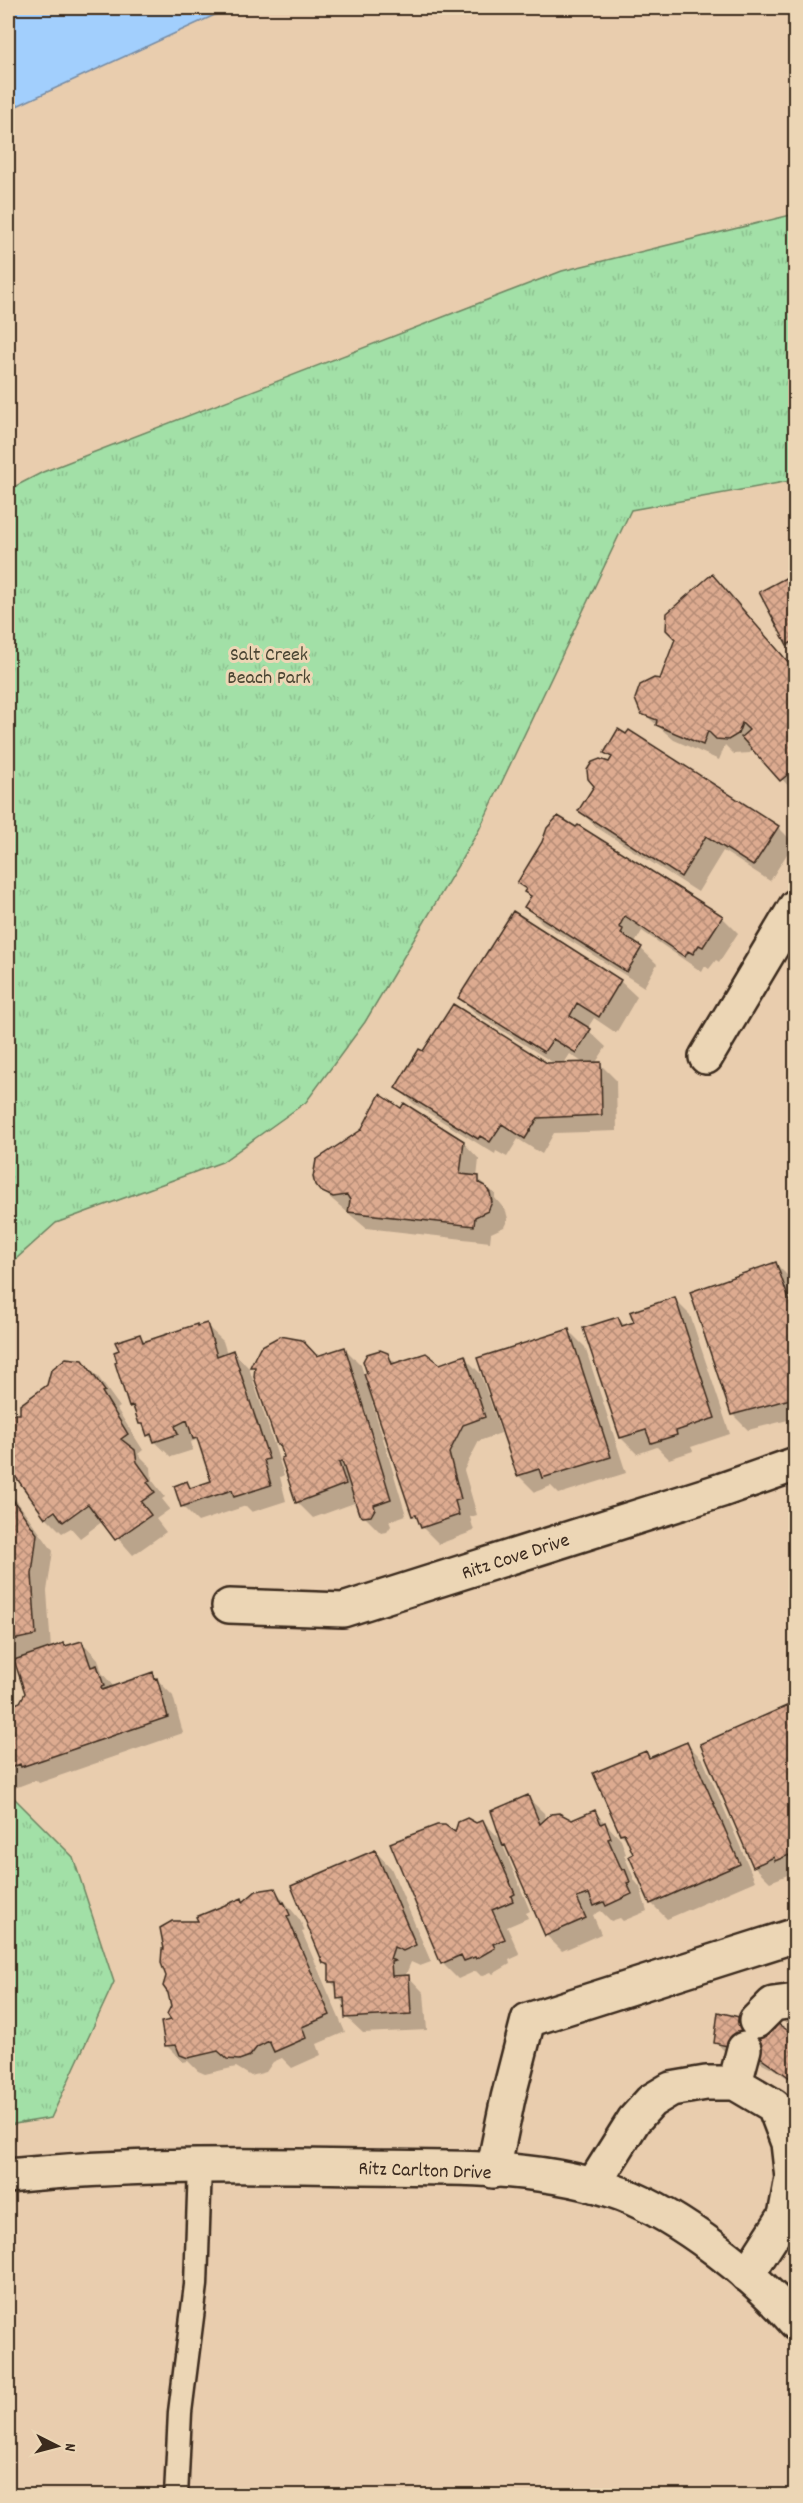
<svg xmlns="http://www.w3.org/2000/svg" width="803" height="2503" font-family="Dekko,sans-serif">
	<defs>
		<pattern id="grass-tufts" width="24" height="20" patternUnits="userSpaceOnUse" patternTransform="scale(1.5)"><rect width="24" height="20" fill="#a2e0a7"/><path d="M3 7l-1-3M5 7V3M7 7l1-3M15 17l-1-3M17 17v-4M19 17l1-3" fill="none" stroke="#8cc08f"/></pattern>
		<pattern id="building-cross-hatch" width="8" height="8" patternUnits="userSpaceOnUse" patternTransform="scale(1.5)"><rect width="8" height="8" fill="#ddab90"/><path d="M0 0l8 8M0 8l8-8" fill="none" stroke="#b48b75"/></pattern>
	</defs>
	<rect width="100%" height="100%" fill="#e9cdae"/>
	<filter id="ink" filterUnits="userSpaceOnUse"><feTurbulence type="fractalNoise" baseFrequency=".0167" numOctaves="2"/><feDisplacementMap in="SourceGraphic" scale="12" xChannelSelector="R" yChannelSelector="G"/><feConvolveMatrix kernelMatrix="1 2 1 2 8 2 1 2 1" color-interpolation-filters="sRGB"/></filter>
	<g filter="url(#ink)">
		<path fill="url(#grass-tufts)" stroke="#6e8562" stroke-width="1.5" d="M 795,214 L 795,480 L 631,510 L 479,830 L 365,1022 L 306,1102 L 222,1162 L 56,1223 L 8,1266 L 8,490 L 43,472 L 562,271 Z
			M 8,1792 L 73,1857 L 114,1982 L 51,2118 L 8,2125 Z"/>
		<path fill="#a2cffd" stroke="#798da4" stroke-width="1.5" d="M 8,8 L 230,8 L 8,110 Z"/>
		<path fill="#0003" fill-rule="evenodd" d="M 712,576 L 796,670 L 796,794 L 753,748 L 750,753 L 734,754 L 725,745 L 719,760 L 674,740 L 643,713 Z
			M 793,576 L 796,578 L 796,651 L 788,644 Z
			M 606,752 L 778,827 L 794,843 L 770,881 L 723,851 L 698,892 L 596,827 L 580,811 L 613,759 Z
			M 519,882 L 722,917 L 738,933 L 719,962 L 716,960 L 709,969 L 705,966 L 702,972 L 642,931 L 635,943 L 657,964 L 644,987 L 542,923 L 526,907 L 532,898 Z
			M 620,981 L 637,997 L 616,1033 L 594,1018 L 587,1029 L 606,1047 L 595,1064 L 600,1064 L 616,1080 L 617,1131 L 554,1133 L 542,1154 L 518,1139 L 507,1157 L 496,1151 L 495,1154 L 414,1104 L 397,1087 L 557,1065 L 476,1014 L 460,997 ZM 570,1054 L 585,1064 L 563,1065 Z
			M 401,1110 L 463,1142 L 479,1159 L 477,1178 L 495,1194 L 495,1198 L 506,1211 L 508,1219 L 504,1227 L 491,1233 L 490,1242 L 366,1228 L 321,1190 L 314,1176 L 317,1161 Z
			M 776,1264 L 792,1280 L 796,1290 L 796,1418 L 748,1430 L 732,1414 Z
			M 674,1299 L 690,1315 L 730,1434 L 691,1447 L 693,1451 L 669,1459 L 657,1447 L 637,1454 L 621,1438 L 585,1329 L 618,1318 L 626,1327 Z
			M 206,1325 L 223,1341 L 227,1354 L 233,1352 L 249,1368 L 284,1475 L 280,1477 L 286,1501 L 252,1512 L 246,1506 L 198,1522 L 182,1506 L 187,1483 L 193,1489 L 213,1482 L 200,1445 L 196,1440 L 191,1442 L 193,1450 L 171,1457 L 148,1435 L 131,1406 L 140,1336 L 146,1342 Z
			M 568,1330 L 585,1347 L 626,1473 L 559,1494 L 551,1486 L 535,1492 L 518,1475 Z
			M 280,1338 L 317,1358 L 345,1349 L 361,1365 L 364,1375 L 387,1355 L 397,1364 L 439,1366 L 464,1357 L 480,1373 L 501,1433 L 479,1441 L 464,1470 L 477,1515 L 470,1517 L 474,1531 L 439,1544 L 422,1527 L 414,1515 L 375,1401 L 372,1402 L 406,1515 L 389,1521 L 391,1526 L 387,1532 L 381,1533 L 361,1513 L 357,1502 L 313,1518 L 297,1502 L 283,1449 L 278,1445 L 256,1371 L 252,1366 L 255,1357 L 270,1341 Z
			M 82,1361 L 99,1378 L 120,1407 L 117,1409 L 143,1450 L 138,1454 L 151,1467 L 152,1480 L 165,1497 L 162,1499 L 170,1509 L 156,1519 L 166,1532 L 133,1555 L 103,1521 L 80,1538 L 71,1528 L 62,1533 L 46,1517 L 8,1464 L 8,1416 L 21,1415 Z
			M 8,1489 L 53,1551 L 47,1591 L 51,1649 L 82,1642 L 98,1659 L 102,1673 L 114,1687 L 152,1674 L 173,1696 L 183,1733 L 39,1783 L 36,1780 L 12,1789 L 8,1784 L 8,1724 L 11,1723 L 26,1693 L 15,1658 L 8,1660 Z
			M 791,1706 L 796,1711 L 796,1875 L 790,1874 L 770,1882 L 754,1866 Z
			M 687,1744 L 703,1760 L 755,1881 L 667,1919 L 651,1903 L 629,1842 L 621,1834 L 645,1752 L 652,1759 Z
			M 527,1797 L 544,1813 L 546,1820 L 572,1822 L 595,1812 L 621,1840 L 626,1854 L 624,1855 L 635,1881 L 640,1887 L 647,1911 L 623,1921 L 620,1918 L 611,1921 L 601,1911 L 593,1915 L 601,1934 L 562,1951 L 546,1935 L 509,1849 L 501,1841 L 530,1911 L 526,1913 L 528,1918 L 507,1927 L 520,1955 L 509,1960 L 510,1964 L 493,1974 L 491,1972 L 481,1976 L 476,1971 L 458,1979 L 442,1963 L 455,1834 L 483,1821 L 503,1842 Z
			M 375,1851 L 391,1868 L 431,1962 L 420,1966 L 411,1962 L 406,1974 L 424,1993 L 427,2030 L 363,2033 L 346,2017 L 346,2005 L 338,1998 L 338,1989 L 331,1982 L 330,1968 L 324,1962 Z
			M 275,1890 L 300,1920 L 305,1931 L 302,1932 L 345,2032 L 317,2044 L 321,2055 L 292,2068 L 282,2058 L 273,2062 L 266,2072 L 251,2076 L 236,2067 L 205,2074 L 198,2071 L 188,2061 L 183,2062 L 167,2046 L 200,1923 L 241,1899 L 245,1903 Z
			M 796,2038 L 796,2084 L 776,2070 L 756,2060 L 727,2054 L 716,2042 Z"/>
		<path fill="url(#building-cross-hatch)" stroke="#3b2a1e" stroke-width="1.5" d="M 712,574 L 796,671 L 796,768 L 780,781 L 741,737 L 749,730 L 742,723 L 738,734 L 728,740 L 716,739 L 708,731 L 703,745 L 656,725 L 657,720 L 641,714 L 635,699 L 640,685 L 654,678 L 660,679 L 675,639 L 666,630 L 667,613 Z
			M 793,574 L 796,644 L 794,641 L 787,645 L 759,592 Z
			M 618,729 L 626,734 L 629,730 L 779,826 L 753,866 L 706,836 L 681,877 L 578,811 L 594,786 L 588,779 L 587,770 L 592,762 L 600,759 L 609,762 L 612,757 L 604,753 Z
			M 558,816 L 576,827 L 578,825 L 723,916 L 703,947 L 699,945 L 693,954 L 688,951 L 685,957 L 625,916 L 619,927 L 623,929 L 621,934 L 642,947 L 627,972 L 524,907 L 531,896 L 524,892 L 526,889 L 517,883 L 542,842 L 547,828 Z
			M 513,911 L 621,980 L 599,1017 L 577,1003 L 570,1016 L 591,1029 L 576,1053 L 553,1039 L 544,1052 L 458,998 Z
			M 453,1004 L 547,1063 L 601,1062 L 602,1115 L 538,1118 L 525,1139 L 502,1124 L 490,1142 L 480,1136 L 478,1139 L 395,1088 L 419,1049 L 423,1051 Z
			M 380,1094 L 401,1108 L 404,1103 L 464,1141 L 460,1174 L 479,1176 L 479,1183 L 485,1186 L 490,1193 L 492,1202 L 488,1211 L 475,1217 L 474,1226 L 348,1212 L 350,1200 L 347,1195 L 333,1197 L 320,1191 L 315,1185 L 313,1177 L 316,1160 L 361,1130 Z
			M 776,1262 L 796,1320 L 796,1393 L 792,1394 L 794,1398 L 731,1415 L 690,1292 Z
			M 675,1297 L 715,1418 L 676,1431 L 677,1435 L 651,1443 L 646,1430 L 620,1438 L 583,1328 L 618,1317 L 622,1326 L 634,1322 L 630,1312 Z
			M 207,1323 L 217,1356 L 233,1350 L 269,1459 L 264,1460 L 271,1485 L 234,1497 L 232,1490 L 181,1507 L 174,1486 L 187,1481 L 190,1488 L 211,1481 L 197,1438 L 193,1439 L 187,1420 L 175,1426 L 178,1434 L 154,1442 L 151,1434 L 147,1436 L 143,1424 L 139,1424 L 133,1406 L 129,1407 L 115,1363 L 117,1362 L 114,1352 L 119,1350 L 115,1342 L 140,1334 L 143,1342 L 197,1324 L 197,1326 Z
			M 569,1329 L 611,1457 L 542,1478 L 539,1469 L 517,1476 L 477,1358 Z
			M 280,1336 L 302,1340 L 317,1356 L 345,1347 L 391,1499 L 374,1505 L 375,1509 L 371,1516 L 363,1517 L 359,1514 L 342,1461 L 339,1463 L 346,1484 L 296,1503 L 281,1458 L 284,1457 L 280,1445 L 277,1445 L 254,1377 L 255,1367 L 250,1367 L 260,1347 Z
			M 380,1350 L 388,1353 L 392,1364 L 426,1353 L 440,1364 L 465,1355 L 485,1417 L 463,1425 L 449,1453 L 461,1499 L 455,1501 L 459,1515 L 421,1528 L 416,1515 L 412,1516 L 364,1374 L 367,1373 L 363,1361 L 367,1354 Z
			M 66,1358 L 83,1360 L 105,1391 L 102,1392 L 128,1434 L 121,1439 L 135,1450 L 137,1462 L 150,1480 L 147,1482 L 155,1492 L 141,1502 L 151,1515 L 115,1540 L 88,1504 L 63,1522 L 55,1511 L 45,1518 L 8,1466 L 8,1414 L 20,1414 L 20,1405 L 47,1385 L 51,1370 Z
			M 8,1493 L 37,1534 L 32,1574 L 36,1635 L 8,1641 Z
			M 82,1641 L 91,1667 L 97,1665 L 104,1686 L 101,1687 L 102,1690 L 153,1672 L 155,1679 L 157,1678 L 168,1717 L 21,1767 L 20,1764 L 8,1769 L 8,1717 L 13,1705 L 20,1702 L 25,1693 L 14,1660 L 64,1643 L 65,1646 Z
			M 791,1704 L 796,1715 L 796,1856 L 790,1859 L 789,1855 L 775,1861 L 774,1857 L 753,1867 L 700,1744 Z
			M 687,1742 L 740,1864 L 650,1904 L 629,1856 L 633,1854 L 624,1833 L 620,1834 L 593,1773 L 646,1751 L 649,1758 Z
			M 528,1795 L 540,1824 L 551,1814 L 559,1813 L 572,1820 L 595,1810 L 601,1824 L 605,1822 L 611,1838 L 608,1839 L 622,1870 L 625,1869 L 630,1882 L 627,1883 L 632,1894 L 606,1906 L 604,1902 L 594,1906 L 589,1894 L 577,1898 L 586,1918 L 545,1936 L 505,1845 L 503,1846 L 491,1811 Z
			M 467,1818 L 476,1823 L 483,1820 L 515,1894 L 511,1896 L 513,1901 L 492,1910 L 505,1939 L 493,1944 L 495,1948 L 476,1959 L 475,1957 L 464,1961 L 461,1955 L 441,1964 L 390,1843 L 437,1825 L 445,1825 L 455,1832 L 458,1822 Z
			M 375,1850 L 416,1945 L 403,1951 L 394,1947 L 390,1959 L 395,1961 L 391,1962 L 392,1976 L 409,1975 L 411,2014 L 345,2018 L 344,1998 L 337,1999 L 336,1982 L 329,1982 L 329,1965 L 323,1963 L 291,1886 Z
			M 275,1888 L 282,1903 L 284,1902 L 290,1915 L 287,1916 L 330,2015 L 302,2027 L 306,2038 L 274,2052 L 269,2041 L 257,2047 L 250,2056 L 239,2060 L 227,2059 L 218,2051 L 188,2058 L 180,2055 L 176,2045 L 165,2046 L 161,2022 L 171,2020 L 167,2014 L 171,2006 L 168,1993 L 163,1986 L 166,1976 L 161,1963 L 162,1949 L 164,1949 L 160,1928 L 172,1921 L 198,1921 L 196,1917 L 242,1898 L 243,1902 L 256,1891 Z
			M 718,2012 L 756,2021 L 774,2029 L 778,2024 L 796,2036 L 796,2082 L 753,2052 L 714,2043 Z"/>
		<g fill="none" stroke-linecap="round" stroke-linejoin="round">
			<g stroke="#3b2a1e" stroke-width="27">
				<path id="service" d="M 176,2496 L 180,2412 L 196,2285 L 200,2165"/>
			</g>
			<g stroke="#3b2a1e" stroke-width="38">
				<path id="minor" d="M 706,1057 L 796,906
					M 229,1606 L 343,1610 L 722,1490 L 796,1464
					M 756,2021 L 773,2004 L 796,2001
					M 735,2083 L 744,2049
					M 493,2171 L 508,2098 L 528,2020 L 796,1935
					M 593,2185 L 634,2120 L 651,2101 L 671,2089 L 706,2083 L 735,2083 L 774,2106 L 788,2143 L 792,2178 L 785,2216 L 747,2275"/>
			</g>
			<g stroke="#3b2a1e" stroke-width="38">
				<path id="tertiary" d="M 8,2176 C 125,2164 243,2165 361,2167 C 447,2168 540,2164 622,2194 C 681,2217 754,2274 796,2323"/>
			</g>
			<use href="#service" stroke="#ecd6b5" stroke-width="22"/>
			<use href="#minor" stroke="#ecd6b5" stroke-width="33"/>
			<use href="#tertiary" stroke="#ecd6b5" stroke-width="33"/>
		</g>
	</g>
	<g text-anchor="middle" stroke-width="6" stroke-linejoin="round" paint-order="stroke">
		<g font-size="20" fill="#4a4533" stroke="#ecd6b5">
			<text x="269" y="660">Salt Creek<tspan x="269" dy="23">Beach Park</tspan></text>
		</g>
		<g font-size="20" fill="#3b2a1e" stroke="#ecd6b5">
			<text transform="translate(515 1555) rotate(-18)" y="7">Ritz Cove Drive</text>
			<text transform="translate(425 2169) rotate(2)" y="7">Ritz Carlton Drive</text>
		</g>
	</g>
	<rect width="803" height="2503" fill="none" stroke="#ecd6b5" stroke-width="30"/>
	<rect x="15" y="15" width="773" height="2473" fill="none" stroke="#3b2a1e" stroke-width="2" filter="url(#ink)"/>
	<g transform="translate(57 2446) rotate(96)" stroke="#ecd6b5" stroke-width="4.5" paint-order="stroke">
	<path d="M0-4.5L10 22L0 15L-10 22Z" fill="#3b2a1e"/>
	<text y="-9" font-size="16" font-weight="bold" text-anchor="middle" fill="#3b2a1e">N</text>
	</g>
</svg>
